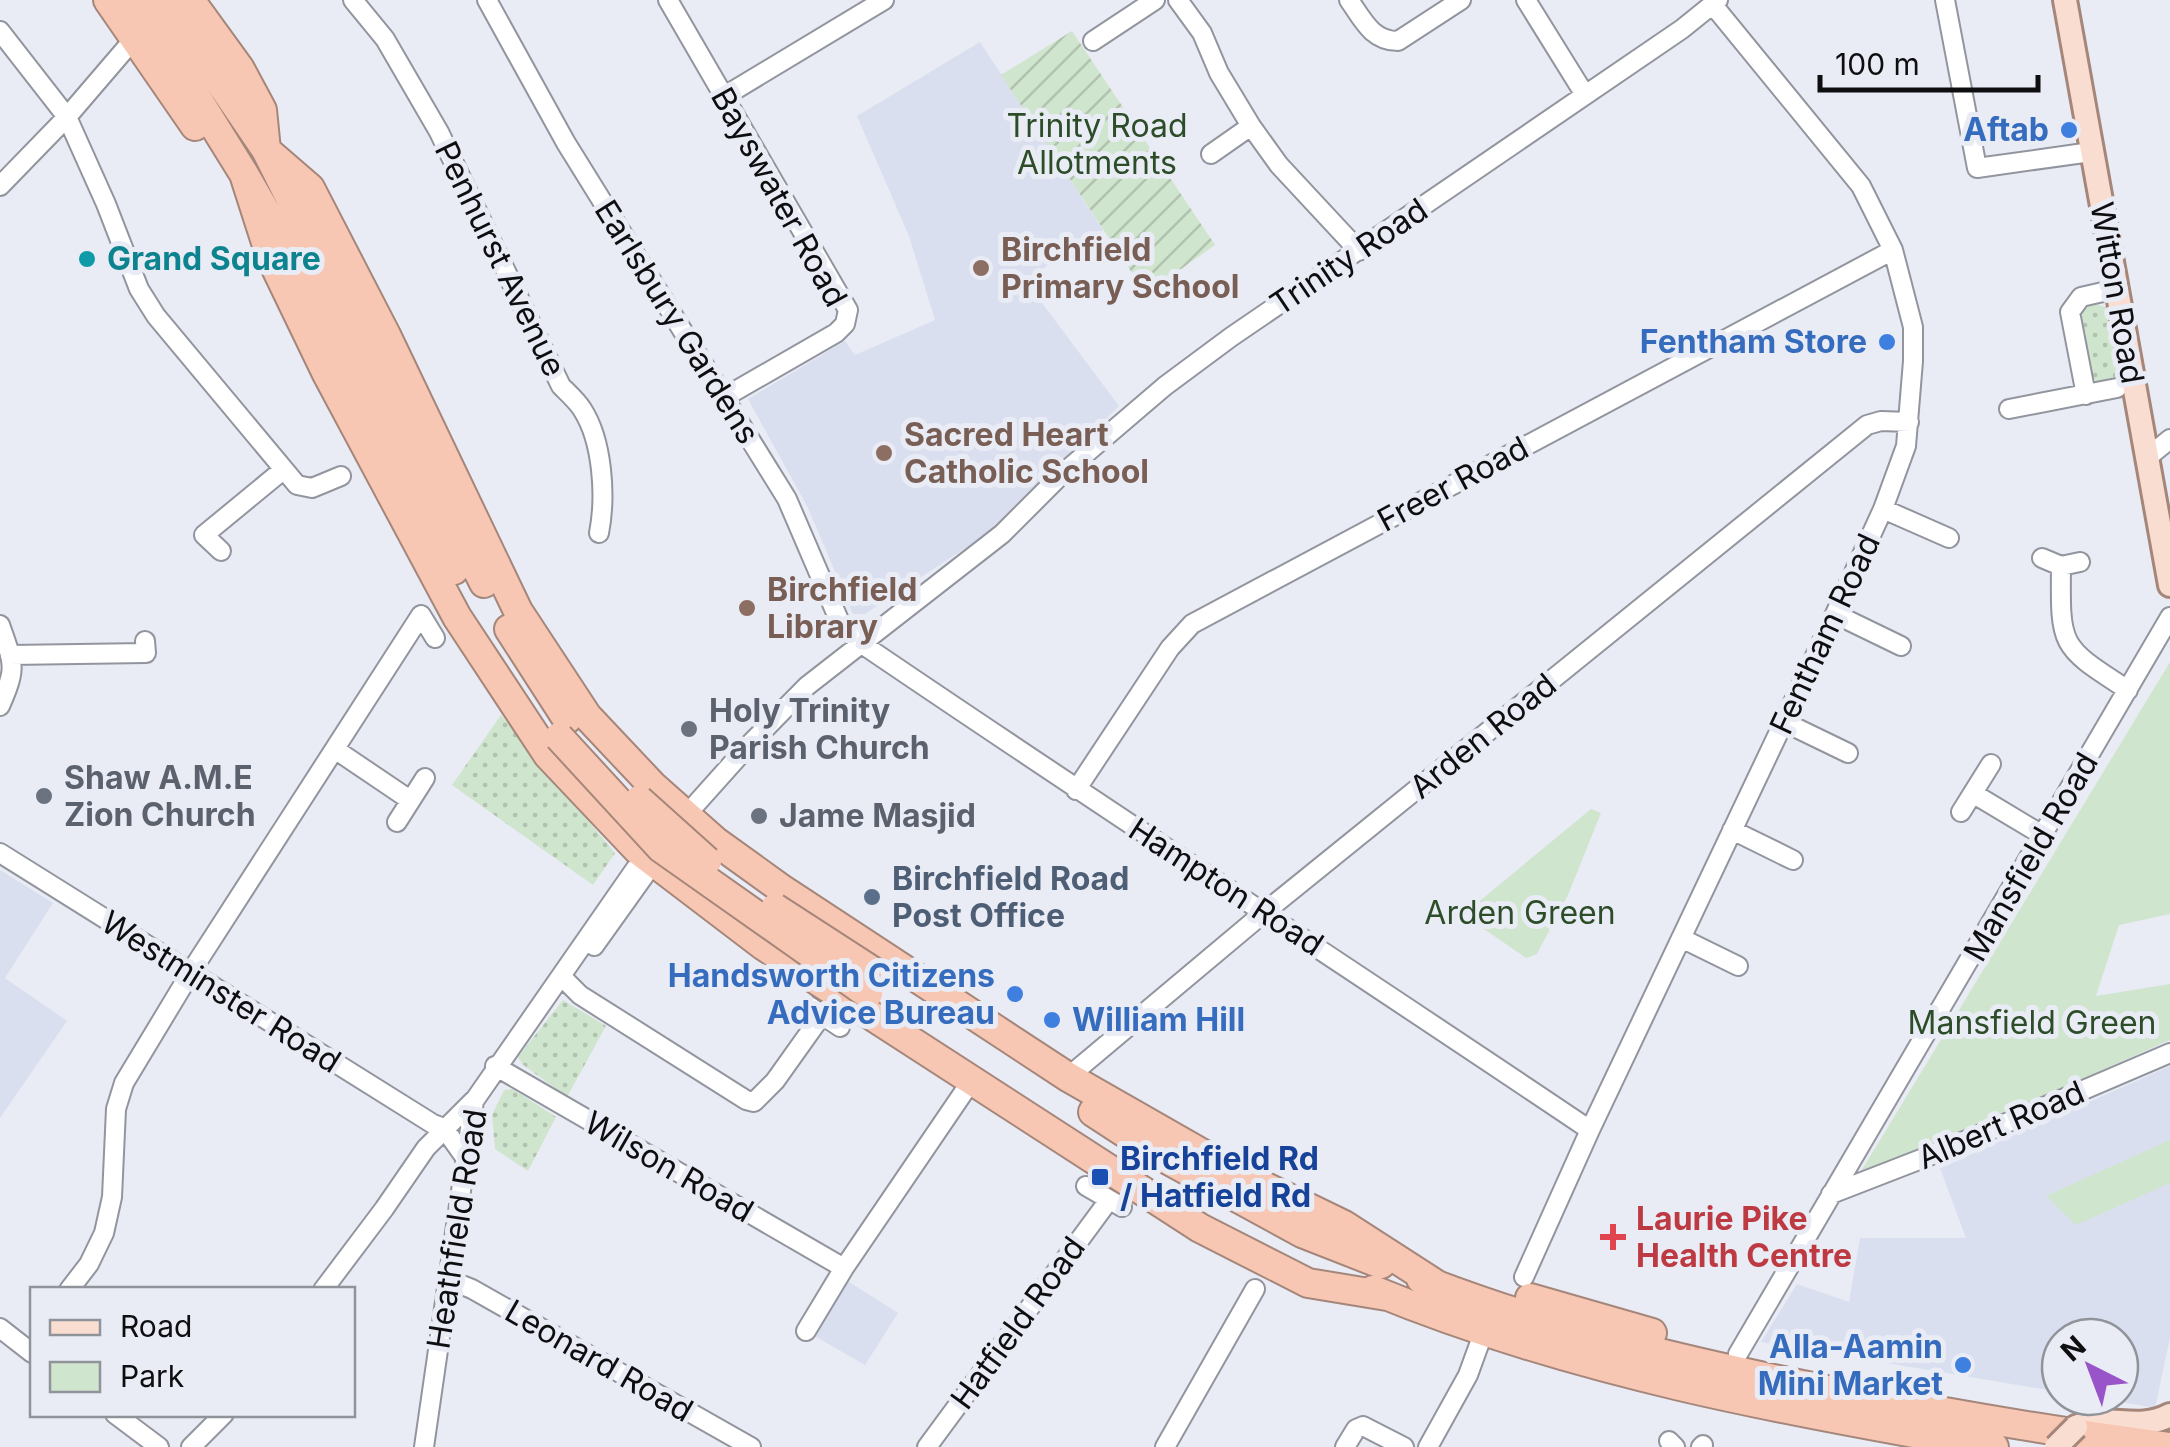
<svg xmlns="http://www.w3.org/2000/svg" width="2170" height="1447" font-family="Inter,sans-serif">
	<defs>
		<pattern id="grass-dots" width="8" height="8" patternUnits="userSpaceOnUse" patternTransform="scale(2.5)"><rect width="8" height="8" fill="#d0e5cd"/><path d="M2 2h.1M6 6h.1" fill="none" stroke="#b1c3af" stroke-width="1.8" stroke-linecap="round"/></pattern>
		<pattern id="garden-furrows" width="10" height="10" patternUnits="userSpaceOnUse" patternTransform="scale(2.5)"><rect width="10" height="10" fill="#d0e5cd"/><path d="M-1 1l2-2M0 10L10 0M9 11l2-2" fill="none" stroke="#b1c3af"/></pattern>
	</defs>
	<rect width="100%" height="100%" fill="#e9ecf5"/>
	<path fill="#dadfef" d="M 980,42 L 1103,230 L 1025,280 L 1119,406 L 996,528 L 865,614 L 853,614 L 808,508 L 748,399 L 845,341 L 855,355 L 935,320 L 909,236 L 857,116 Z
		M 0,870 L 53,903 L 5,978 L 67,1021 L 0,1118 Z
		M 2170,1066 L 2170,1338 L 2155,1408 L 2092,1397 L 2120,1397 L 2120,1337 L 2060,1337 L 2060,1392 L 1761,1342 L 1797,1284 L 1849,1302 L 1860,1238 L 1966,1238 L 1940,1168 Z
		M 846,1280 L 898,1313 L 865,1365 L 811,1334 Z"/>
	<path fill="url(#grass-dots)" d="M 2093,303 L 2107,308 L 2119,377 L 2098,383 L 2090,374 L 2080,313 Z
		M 501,715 L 615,853 L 593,885 L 452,785 Z
		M 563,1000 L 606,1026 L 567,1097 L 522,1064 L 518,1057 Z
		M 513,1089 L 556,1117 L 528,1171 L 495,1149 L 492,1115 L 504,1090 Z"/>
	<path fill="#d0e5cd" d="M 2170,662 L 2170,914 L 2119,925 L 2096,996 L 2170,984 L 2170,1040 L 1857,1178 Z
		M 1591,809 L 1601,813 L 1568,895 L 1537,954 L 1526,958 L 1468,918 L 1476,904 Z
		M 2170,1140 L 2170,1183 L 2076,1225 L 2046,1196 Z"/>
	<path fill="url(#garden-furrows)" d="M 1072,31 L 1215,245 L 1146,294 L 1001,75 Z"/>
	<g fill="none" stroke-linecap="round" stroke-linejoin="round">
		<g stroke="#92959e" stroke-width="22">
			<path id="minor" d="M 353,0 L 385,39 L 439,132 L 561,386 C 568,393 577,401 582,409 C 603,441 606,497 599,533
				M 487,0 L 566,143 L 787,499 L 842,627 L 862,644 C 1103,808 1348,967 1590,1130
				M 668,0 L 848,310 L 845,324 L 836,333 L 723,398
				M 1178,0 L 1202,33 L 1219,73 L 1251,126 L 1279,165 L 1359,251
				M 1349,0 C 1363,20 1372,41 1398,41 L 1461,0
				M 1526,0 L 1585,95
				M 1945,0 L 1977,168 L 2091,152
				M 0,31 L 67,117 L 106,204 L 139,289 L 156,316 L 297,485 L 312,488 L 341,476
				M 1093,41 L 1155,0
				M 723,97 L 884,0
				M 1211,154 L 1251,126
				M 0,186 L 67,117 L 133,40
				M 2086,395 L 2070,312 L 2081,297 L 2116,289
				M 2009,409 L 2117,388
				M 2148,457 L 2170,439
				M 1883,509 L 1949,538
				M 221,551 L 204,535 L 283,470
				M 2042,558 L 2061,566 L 2080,562
				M 2061,566 C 2060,648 2060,646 2128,690
				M 1835,614 L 1901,646
				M 0,625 C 14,665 17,667 0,706
				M 10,655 L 146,653 L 145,641
				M 1784,722 L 1848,753
				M 336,750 L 410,800
				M 1076,790 L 1170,648 L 1192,624 L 1893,250
				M 1974,794 L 2044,836
				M 1961,812 L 1991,764
				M 397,822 L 425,778
				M 679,823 L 747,747 L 807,686 L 1002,534 L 1062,474 L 1165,386 L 1231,337 L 1682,29 L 1718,0
				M 1732,830 L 1793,860
				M 0,853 L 433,1124 L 444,1128 L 464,1156
				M 1681,938 L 1738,966
				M 594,946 L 649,869 L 650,860
				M 561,976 L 580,995 L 746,1100 L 754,1102 L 775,1081 L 822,1015
				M 809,1006 L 840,1027
				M 495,1066 L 844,1268
				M 1068,1077 L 1266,911 L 1867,425 L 1881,421 L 1909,422
				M 1086,1186 L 1122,1207
				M 1831,1194 L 1929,1156 L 2170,1053
				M 1524,1277 L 1590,1130 L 1835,614 L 1883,509 L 1906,446 L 1913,361 L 1913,327 L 1893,250 L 1861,186 L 1713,5
				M 447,1279 L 472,1289 L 751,1447
				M 69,1290 L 89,1264 L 104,1233 L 112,1197 L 116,1109 L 124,1083 L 194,967 L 421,615 L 435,638
				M 323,1290 L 384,1209 L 426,1148 L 473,1101
				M 0,1328 L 32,1353
				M 806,1331 L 844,1268 L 972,1080
				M 1738,1354 L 2170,617
				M 115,1414 L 159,1447
				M 1669,1441 L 1675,1447
				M 191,1447 L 224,1414
				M 424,1447 L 474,1101 L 636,868 L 654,854
				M 927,1447 L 1109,1200
				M 1165,1447 L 1255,1289
				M 1345,1447 L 1356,1429 L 1363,1426 L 1404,1447
				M 1428,1447 L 1468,1375 L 1484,1331
				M 1701,1447 L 1703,1445"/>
		</g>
		<g stroke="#a5867a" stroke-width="28">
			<path id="major" d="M 2065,0 L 2170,585
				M 2076,1427 C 2108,1412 2135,1433 2170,1415"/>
		</g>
		<g stroke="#a5867a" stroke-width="32">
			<path id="highway" d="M 108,0 L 195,126
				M 136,0 L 244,174 L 351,360 L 385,436 L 454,570
				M 164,0 L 266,150 L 484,583
				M 190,0 L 240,69 L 262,110 L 266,150 L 310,188 L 386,335 L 518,611 L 587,716 L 653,786 L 715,841 L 783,890 L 1068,1077 L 1229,1169 L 1344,1225 L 1437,1285
				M 244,174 L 271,258 L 327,374 L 457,617 L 548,755 L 638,850 L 764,946 L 1200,1228 L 1308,1283 L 1387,1296
				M 509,629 L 567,719
				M 1093,1112 L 1159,1155 L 1302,1233 L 1381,1264
				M 1421,1279 C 1554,1331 1693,1363 1832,1391 C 1944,1413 2056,1432 2170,1447
				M 1373,1290 C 1572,1372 1783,1411 1994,1447
				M 1530,1298 L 1652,1333"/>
		</g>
		<use href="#minor" stroke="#fff" stroke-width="18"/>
		<use href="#major" stroke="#faddd1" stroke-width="22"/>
		<use href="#highway" stroke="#f7c7b3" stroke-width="28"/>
		<g stroke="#a5867a" stroke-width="28" stroke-linecap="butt">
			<path id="major-bridge" d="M 2056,1447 L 2076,1427"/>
		</g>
		<g stroke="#a5867a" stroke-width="32" stroke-linecap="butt">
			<path id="highway-bridge" d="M 559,737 L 661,848 L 868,994
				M 639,800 L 707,861
				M 775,908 L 880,976"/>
		</g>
		<use href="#major-bridge" stroke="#faddd1" stroke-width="22"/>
		<use href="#highway-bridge" stroke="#f7c7b3" stroke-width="28"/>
	</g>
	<g fill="#3f7fe0" stroke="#e9ecf5" stroke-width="4">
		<circle cx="2069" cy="130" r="10"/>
		<circle cx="1887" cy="342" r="10"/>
		<circle cx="1015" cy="994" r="10"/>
		<circle cx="1052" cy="1020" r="10"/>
		<circle cx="1963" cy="1365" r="10"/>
	</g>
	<circle fill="#0f9aa8" stroke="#e9ecf5" stroke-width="4" cx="87" cy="259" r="10"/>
	<g fill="#8d6e63" stroke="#e9ecf5" stroke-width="4">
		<circle cx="981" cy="268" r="10"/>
		<circle cx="884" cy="453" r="10"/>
		<circle cx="747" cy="608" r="10"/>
	</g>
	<g fill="#6b7280" stroke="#e9ecf5" stroke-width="4">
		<circle cx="689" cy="729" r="10"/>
		<circle cx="44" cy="796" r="10"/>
		<circle cx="759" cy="816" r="10"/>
	</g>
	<circle fill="#5c6f8a" stroke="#e9ecf5" stroke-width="4" cx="872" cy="897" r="10"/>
	<rect fill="#1a4fb4" stroke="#e9ecf5" stroke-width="4" x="1090" y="1167" width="20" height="20" rx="5"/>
	<path fill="#e0444e" stroke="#e9ecf5" stroke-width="4" d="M1608 1222h10v10h10v10h-10v10h-10v-10h-10v-10h10z"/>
	<g text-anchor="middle" stroke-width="10" stroke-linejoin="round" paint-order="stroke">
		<g font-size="32" fill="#2d4d29" stroke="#e9ecf5">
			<text x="1097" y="137">Trinity Road<tspan x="1097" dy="37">Allotments</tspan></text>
			<text x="1520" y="924">Arden Green</text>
			<text x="2032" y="1034">Mansfield Green</text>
		</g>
		<g font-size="32" font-weight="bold" fill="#366cbe" stroke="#e9ecf5" text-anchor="end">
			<text x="2049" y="141">Aftab</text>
			<text x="1867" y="353">Fentham Store</text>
			<text x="995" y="987">Handsworth Citizens<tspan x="995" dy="37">Advice Bureau</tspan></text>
			<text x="1072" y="1031" text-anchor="start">William Hill</text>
			<text x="1943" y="1358">Alla-Aamin<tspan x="1943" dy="37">Mini Market</tspan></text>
		</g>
		<g font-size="32" fill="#0e0e11" stroke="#e9ecf5">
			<text transform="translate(779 197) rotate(61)" y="11">Bayswater Road</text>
			<text transform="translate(1349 257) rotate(-34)" y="11">Trinity Road</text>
			<text transform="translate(500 259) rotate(64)" y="11">Penhurst Avenue</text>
			<text transform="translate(2117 293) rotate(80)" y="11">Witton Road</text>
			<text transform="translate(677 322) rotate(58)" y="11">Earlsbury Gardens</text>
			<text transform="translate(1453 484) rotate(-28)" y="11">Freer Road</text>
			<text transform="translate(1825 634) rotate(-65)" y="11">Fentham Road</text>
			<text transform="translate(1483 736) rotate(-39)" y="11">Arden Road</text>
			<text transform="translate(2031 857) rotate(-60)" y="11">Mansfield Road</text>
			<text transform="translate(1226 887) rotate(33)" y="11">Hampton Road</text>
			<text transform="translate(221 992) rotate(32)" y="11">Westminster Road</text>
			<text transform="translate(2001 1125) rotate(-23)" y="11">Albert Road</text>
			<text transform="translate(669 1167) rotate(30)" y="11">Wilson Road</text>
			<text transform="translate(457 1229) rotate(-81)" y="11">Heathfield Road</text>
			<text transform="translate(1018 1323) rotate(-54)" y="11">Hatfield Road</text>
			<text transform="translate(599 1361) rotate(30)" y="11">Leonard Road</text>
		</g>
		<g font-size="32" font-weight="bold" fill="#785e54" stroke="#e9ecf5" text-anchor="start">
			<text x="1001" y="261">Birchfield<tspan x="1001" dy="37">Primary School</tspan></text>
			<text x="904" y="446">Sacred Heart<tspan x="904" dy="37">Catholic School</tspan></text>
			<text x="767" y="601">Birchfield<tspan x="767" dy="37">Library</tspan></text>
		</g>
		<g font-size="32" font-weight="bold" fill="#0d838f" stroke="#e9ecf5" text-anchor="start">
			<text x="107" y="270">Grand Square</text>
		</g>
		<g font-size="32" font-weight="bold" fill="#5b616d" stroke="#e9ecf5" text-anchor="start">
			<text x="709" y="722">Holy Trinity<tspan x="709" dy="37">Parish Church</tspan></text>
			<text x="64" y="789">Shaw A.M.E<tspan x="64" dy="37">Zion Church</tspan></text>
			<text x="779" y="827">Jame Masjid</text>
		</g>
		<g font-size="32" font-weight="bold" fill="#4e5e75" stroke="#e9ecf5" text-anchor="start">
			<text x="892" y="890">Birchfield Road<tspan x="892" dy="37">Post Office</tspan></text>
		</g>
		<g font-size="32" font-weight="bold" fill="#164399" stroke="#e9ecf5" text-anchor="start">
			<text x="1120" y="1170">Birchfield Rd<tspan x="1120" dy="37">/ Hatfield Rd</tspan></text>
		</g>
		<g font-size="32" font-weight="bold" fill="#be3a42" stroke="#e9ecf5" text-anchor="start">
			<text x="1636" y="1230">Laurie Pike<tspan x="1636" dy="37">Health Centre</tspan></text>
		</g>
	</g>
	<rect x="30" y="1287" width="325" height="130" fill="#e9ecf5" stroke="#91939a" stroke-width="2.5"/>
	<rect x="50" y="1320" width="50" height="15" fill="#faddd1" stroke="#91939a" stroke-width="2.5"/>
	<text x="120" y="1337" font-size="30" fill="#0e0e11">Road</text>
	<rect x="50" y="1362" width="50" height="30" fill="#d0e5cd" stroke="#91939a" stroke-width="2.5"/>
	<text x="120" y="1387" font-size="30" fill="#0e0e11">Park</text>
	<g transform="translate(2090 1367) rotate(318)"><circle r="48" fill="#e9ecf5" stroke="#91939a" stroke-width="2.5"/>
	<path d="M0-8L18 38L0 25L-18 38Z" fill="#9a54c9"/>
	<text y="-15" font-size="28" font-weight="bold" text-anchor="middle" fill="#0e0e11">N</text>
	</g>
	<path d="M1820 75v15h218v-15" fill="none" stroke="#0e0e11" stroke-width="5"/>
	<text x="1835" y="75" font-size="30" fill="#0e0e11" stroke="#e9ecf5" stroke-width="8" paint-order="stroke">100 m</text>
</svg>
